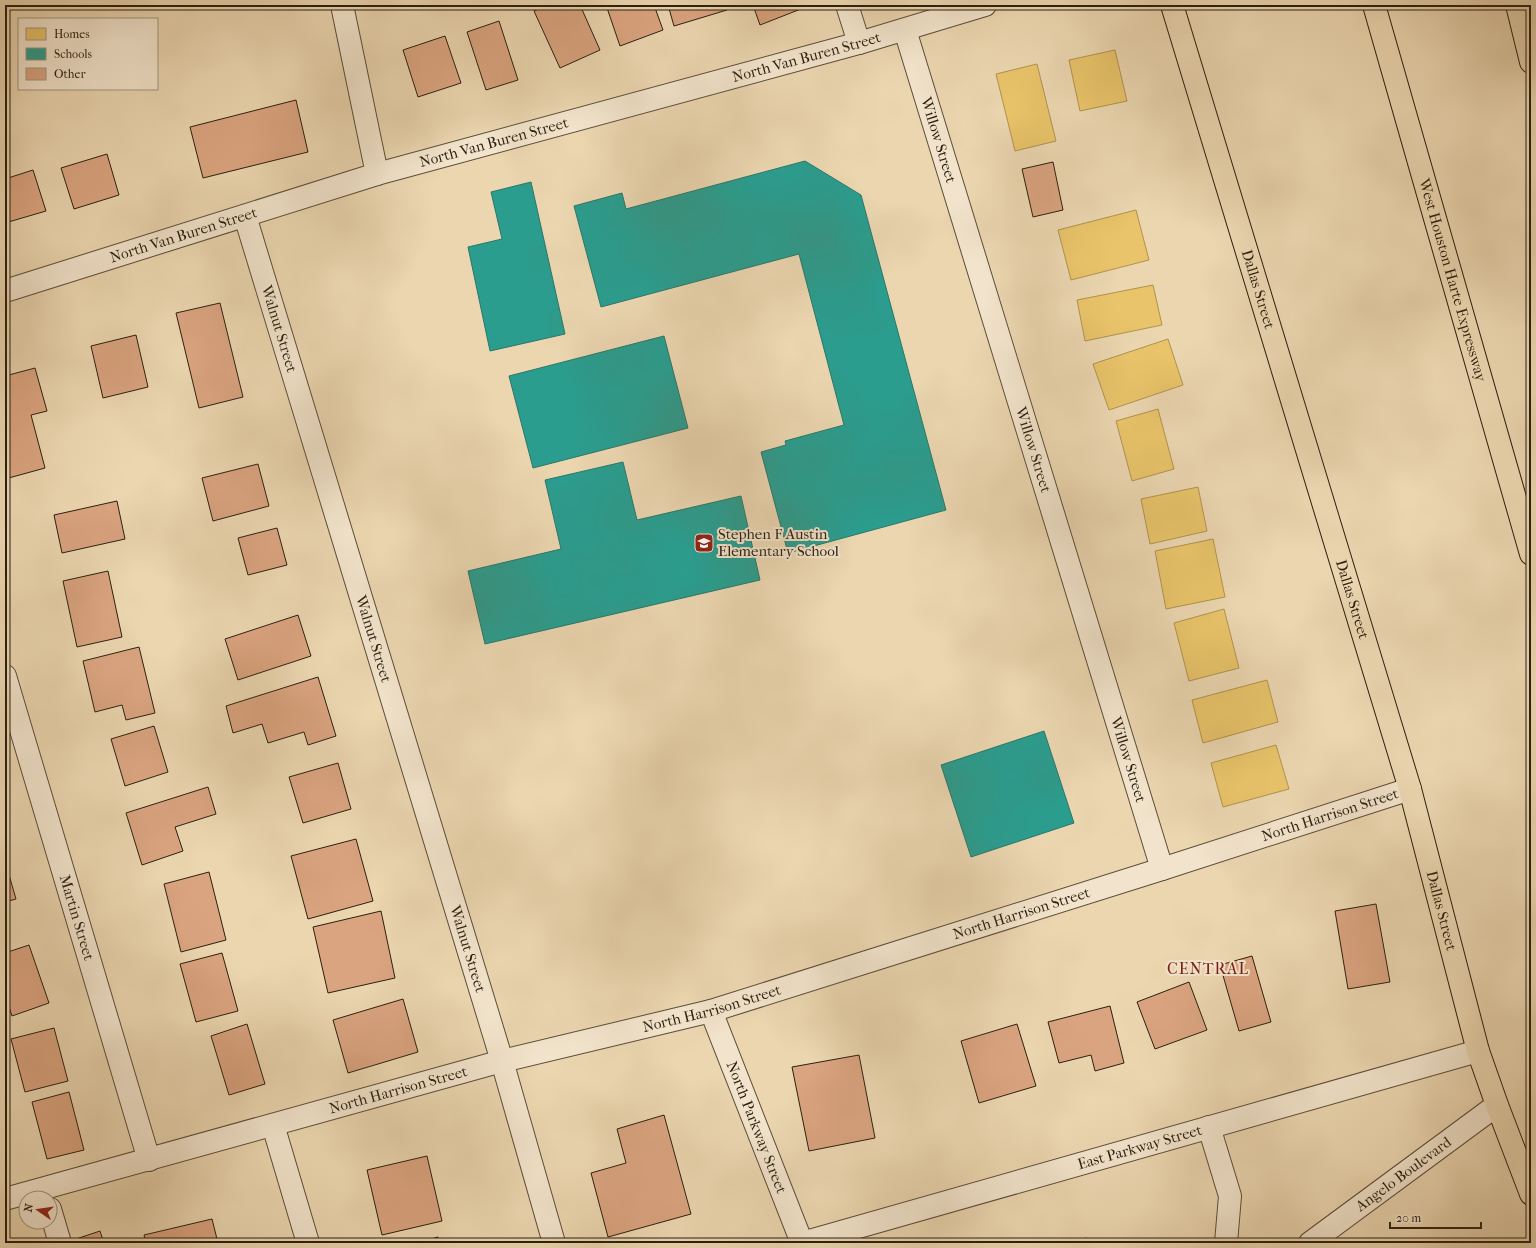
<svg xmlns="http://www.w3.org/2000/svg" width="1536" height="1248" font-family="'IM FELL French Canon',serif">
	<rect width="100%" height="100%" fill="#ebd6b0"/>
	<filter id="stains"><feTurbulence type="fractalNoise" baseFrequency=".005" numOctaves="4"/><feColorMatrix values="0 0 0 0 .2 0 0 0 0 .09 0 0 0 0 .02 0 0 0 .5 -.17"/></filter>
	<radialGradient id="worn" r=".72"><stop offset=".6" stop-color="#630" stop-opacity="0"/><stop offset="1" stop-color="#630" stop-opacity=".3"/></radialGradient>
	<path fill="#e9c46a" stroke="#b0924f" d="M 1115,50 L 1127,101 L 1080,111 L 1069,60 Z
		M 1037,64 L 1056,141 L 1015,151 L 996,74 Z
		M 1136,210 L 1149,260 L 1071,280 L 1058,230 Z
		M 1153,285 L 1162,325 L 1085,341 L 1077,300 Z
		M 1168,339 L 1183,385 L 1109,410 L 1093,364 Z
		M 1158,409 L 1174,469 L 1132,481 L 1116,421 Z
		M 1198,487 L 1207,531 L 1150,544 L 1141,499 Z
		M 1213,539 L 1225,597 L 1166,609 L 1155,551 Z
		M 1224,609 L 1239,668 L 1189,681 L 1174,623 Z
		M 1267,680 L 1278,722 L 1203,743 L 1192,700 Z
		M 1276,745 L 1289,789 L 1223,807 L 1211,763 Z"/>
	<path fill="#2a9d8f" stroke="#2a7769" d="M 805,161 L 861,195 L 946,510 L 788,553 L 761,452 L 786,445 L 785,441 L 844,425 L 799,254 L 601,307 L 574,206 L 622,193 L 626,209 Z
		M 531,182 L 565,334 L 490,351 L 468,247 L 502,239 L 491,192 Z
		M 664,336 L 688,428 L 533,468 L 509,376 Z
		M 623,462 L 637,520 L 741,496 L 760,580 L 485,644 L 468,571 L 561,549 L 545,480 Z
		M 1044,731 L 1074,823 L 971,857 L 941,765 Z"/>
	<path fill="#daa480" stroke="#2b1f10" d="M 547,5 L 580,5 L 600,50 L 560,68 L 534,11 Z
		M 606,5 L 654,5 L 663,30 L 620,46 Z
		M 668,5 L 726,5 L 727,10 L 674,26 Z
		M 753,5 L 811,5 L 760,25 Z
		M 499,21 L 518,80 L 486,90 L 467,32 Z
		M 445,36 L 461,83 L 418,97 L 403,50 Z
		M 296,100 L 308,152 L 203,178 L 190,127 Z
		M 107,154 L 119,195 L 74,209 L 61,168 Z
		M 1053,162 L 1063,210 L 1033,217 L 1022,169 Z
		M 33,170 L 46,211 L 5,223 L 5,179 Z
		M 220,303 L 243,397 L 199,408 L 176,313 Z
		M 136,335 L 148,387 L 103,398 L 91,346 Z
		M 35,368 L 47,411 L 31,415 L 45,468 L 5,479 L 5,376 Z
		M 258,464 L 269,506 L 213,521 L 202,478 Z
		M 117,501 L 125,539 L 62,553 L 54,515 Z
		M 277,528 L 287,565 L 248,575 L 238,538 Z
		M 108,571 L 122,637 L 77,647 L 63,581 Z
		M 298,615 L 311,656 L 238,680 L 225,639 Z
		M 139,647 L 155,713 L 126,720 L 122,705 L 95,712 L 83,661 Z
		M 318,677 L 336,736 L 308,745 L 304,732 L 268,743 L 262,724 L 233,733 L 226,706 Z
		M 154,726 L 168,772 L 125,786 L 111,739 Z
		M 338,763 L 351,809 L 303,823 L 289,777 Z
		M 208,787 L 216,814 L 175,827 L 183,851 L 142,865 L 126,813 Z
		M 356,839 L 373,901 L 308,919 L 291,856 Z
		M 5,861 L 16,899 L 5,902 Z
		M 209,872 L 226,940 L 181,952 L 164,884 Z
		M 1376,904 L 1390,982 L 1348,989 L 1335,911 Z
		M 381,911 L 395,978 L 328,993 L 313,927 Z
		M 29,945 L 49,1003 L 12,1016 L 5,995 L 5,953 Z
		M 222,953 L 238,1011 L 196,1022 L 180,964 Z
		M 1252,956 L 1271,1022 L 1239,1031 L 1220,965 Z
		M 1189,982 L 1207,1030 L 1155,1049 L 1137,1002 Z
		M 403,999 L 418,1052 L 348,1073 L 333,1020 Z
		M 1110,1006 L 1124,1063 L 1095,1071 L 1091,1055 L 1059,1063 L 1048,1022 Z
		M 247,1024 L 265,1084 L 229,1095 L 211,1036 Z
		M 1017,1024 L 1036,1086 L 979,1103 L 961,1041 Z
		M 54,1028 L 68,1081 L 25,1092 L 11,1039 Z
		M 859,1055 L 875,1138 L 809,1151 L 792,1067 Z
		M 69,1092 L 84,1150 L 47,1159 L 32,1102 Z
		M 664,1115 L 691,1214 L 608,1237 L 591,1173 L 626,1163 L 617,1129 Z
		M 427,1156 L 442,1221 L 382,1235 L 367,1170 Z
		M 212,1219 L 218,1243 L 146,1243 L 144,1235 Z
		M 100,1231 L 104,1243 L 73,1243 L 73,1240 Z
		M 438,1237 L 439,1243 L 417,1243 Z
		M 1085,1238 L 1105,1243 L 1084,1243 Z"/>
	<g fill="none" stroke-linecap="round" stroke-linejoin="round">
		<g stroke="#5b4d38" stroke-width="24">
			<g id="minor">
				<path d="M 342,5 L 377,174"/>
				<path d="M 847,5 L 859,43"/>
				<path id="s1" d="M 905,30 L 1162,869"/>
				<path id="s2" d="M 245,216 L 502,1061 L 554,1243"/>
				<path id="s3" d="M 5,291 L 377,174 L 859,43 L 985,5"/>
				<path id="s4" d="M 5,676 L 149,1160"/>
				<path id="s5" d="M 711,1011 L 802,1243"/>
				<path d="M 273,1125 L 308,1243"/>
				<path d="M 1209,1127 L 1230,1196 L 1226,1243"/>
				<path id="s6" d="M 5,1199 L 502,1061 L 711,1011 L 1162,869 L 1410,789"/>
				<path d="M 50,1209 L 60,1243"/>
				<path id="s7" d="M 802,1243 L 1478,1051"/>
				<path id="s8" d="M 1310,1243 L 1497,1105"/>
			</g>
		</g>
		<g stroke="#2b1f10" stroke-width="24">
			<g id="major">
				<path id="s9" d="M 1172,5 L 1410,789 L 1478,1051 L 1497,1105 L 1531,1194"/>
			</g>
		</g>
		<g stroke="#2b1f10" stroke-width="24">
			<g id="highway">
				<path id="s10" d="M 1374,5 L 1531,554"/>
				<path d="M 1517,5 L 1531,62"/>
			</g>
		</g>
		<use href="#minor" stroke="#f2e4cc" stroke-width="22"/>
		<use href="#major" stroke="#ebd6b0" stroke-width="22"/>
		<use href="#highway" stroke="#ebd6b0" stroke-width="22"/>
	</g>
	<defs>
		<g id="school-square" transform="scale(1)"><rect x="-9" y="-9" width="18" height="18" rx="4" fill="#8f2418" stroke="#f2e4cc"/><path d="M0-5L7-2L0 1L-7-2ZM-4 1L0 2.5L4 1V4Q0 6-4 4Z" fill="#fff"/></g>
	</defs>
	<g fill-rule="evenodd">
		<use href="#school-square" x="704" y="543"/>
	</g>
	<g text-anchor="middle" stroke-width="4" stroke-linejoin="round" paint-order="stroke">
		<g font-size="15" fill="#2b1f10" stroke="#f2e4cc">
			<text dy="5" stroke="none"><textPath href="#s3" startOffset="835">North Van Buren Street</textPath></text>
			<text dy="5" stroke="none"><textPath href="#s1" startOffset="115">Willow Street</textPath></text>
			<text dy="5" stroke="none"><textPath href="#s3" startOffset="511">North Van Buren Street</textPath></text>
			<text dy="5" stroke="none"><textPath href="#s3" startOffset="187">North Van Buren Street</textPath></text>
			<text dy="5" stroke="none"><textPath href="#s10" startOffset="286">West Houston Harte Expressway</textPath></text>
			<text dy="5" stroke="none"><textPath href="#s9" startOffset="297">Dallas Street</textPath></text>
			<text dy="5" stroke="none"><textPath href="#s2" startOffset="118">Walnut Street</textPath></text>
			<text dy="5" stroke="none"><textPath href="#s1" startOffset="439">Willow Street</textPath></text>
			<text dy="5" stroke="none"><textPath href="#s9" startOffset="621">Dallas Street</textPath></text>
			<text dy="5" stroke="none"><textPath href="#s2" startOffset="442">Walnut Street</textPath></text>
			<text dy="5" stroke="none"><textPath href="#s1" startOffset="763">Willow Street</textPath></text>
			<text dy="5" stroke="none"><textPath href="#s6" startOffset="1380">North Harrison Street</textPath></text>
			<text dy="5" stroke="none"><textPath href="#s9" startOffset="945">Dallas Street</textPath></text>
			<text dy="5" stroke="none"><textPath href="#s6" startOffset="1056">North Harrison Street</textPath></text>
			<text dy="5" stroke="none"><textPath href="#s4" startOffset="252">Martin Street</textPath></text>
			<text dy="5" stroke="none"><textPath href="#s2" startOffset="766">Walnut Street</textPath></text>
			<text dy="5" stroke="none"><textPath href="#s6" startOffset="732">North Harrison Street</textPath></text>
			<text dy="5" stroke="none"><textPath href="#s6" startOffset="408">North Harrison Street</textPath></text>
			<text dy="5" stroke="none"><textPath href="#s5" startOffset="125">North Parkway Street</textPath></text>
			<text dy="5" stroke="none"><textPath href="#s7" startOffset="351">East Parkway Street</textPath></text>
			<text dy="5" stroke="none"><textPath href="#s8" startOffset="116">Angelo Boulevard</textPath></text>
		</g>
		<g font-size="15" fill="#2b1f10" stroke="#f2e4cc" text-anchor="start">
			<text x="718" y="539">Stephen F Austin<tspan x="718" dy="17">Elementary School</tspan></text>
		</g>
		<g font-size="16" letter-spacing="1" fill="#7a1f14" stroke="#f2e4cc">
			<text x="1208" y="974">CENTRAL</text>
		</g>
	</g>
	<rect width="1536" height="1248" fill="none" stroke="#ebd6b0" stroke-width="20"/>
	<rect x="6" y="6" width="1524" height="1236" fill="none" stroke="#2b1f10" stroke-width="2"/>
	<rect x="10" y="10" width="1516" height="1228" fill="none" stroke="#2b1f10"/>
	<rect x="18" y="18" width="140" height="72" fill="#f2e4cc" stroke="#a29581"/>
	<rect x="26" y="28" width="20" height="12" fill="#e9c46a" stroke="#a29581"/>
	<text x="54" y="38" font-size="12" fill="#2b1f10">Homes</text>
	<rect x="26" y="48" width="20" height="12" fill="#2a9d8f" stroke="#a29581"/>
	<text x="54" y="58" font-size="12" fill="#2b1f10">Schools</text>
	<rect x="26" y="68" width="20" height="12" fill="#daa480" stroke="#a29581"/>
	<text x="54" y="78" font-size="12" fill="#2b1f10">Other</text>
	<g transform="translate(38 1210) rotate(283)"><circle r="19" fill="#f2e4cc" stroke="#a29581"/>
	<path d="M0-3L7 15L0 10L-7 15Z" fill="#8f2418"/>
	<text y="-6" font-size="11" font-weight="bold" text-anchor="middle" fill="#2b1f10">N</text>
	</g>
	<path d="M1390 1222v6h91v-6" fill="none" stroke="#2b1f10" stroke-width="2"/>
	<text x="1396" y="1222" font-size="12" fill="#2b1f10" stroke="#f2e4cc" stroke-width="3" paint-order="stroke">20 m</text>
	<rect width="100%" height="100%" filter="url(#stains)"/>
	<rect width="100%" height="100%" fill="url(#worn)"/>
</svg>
